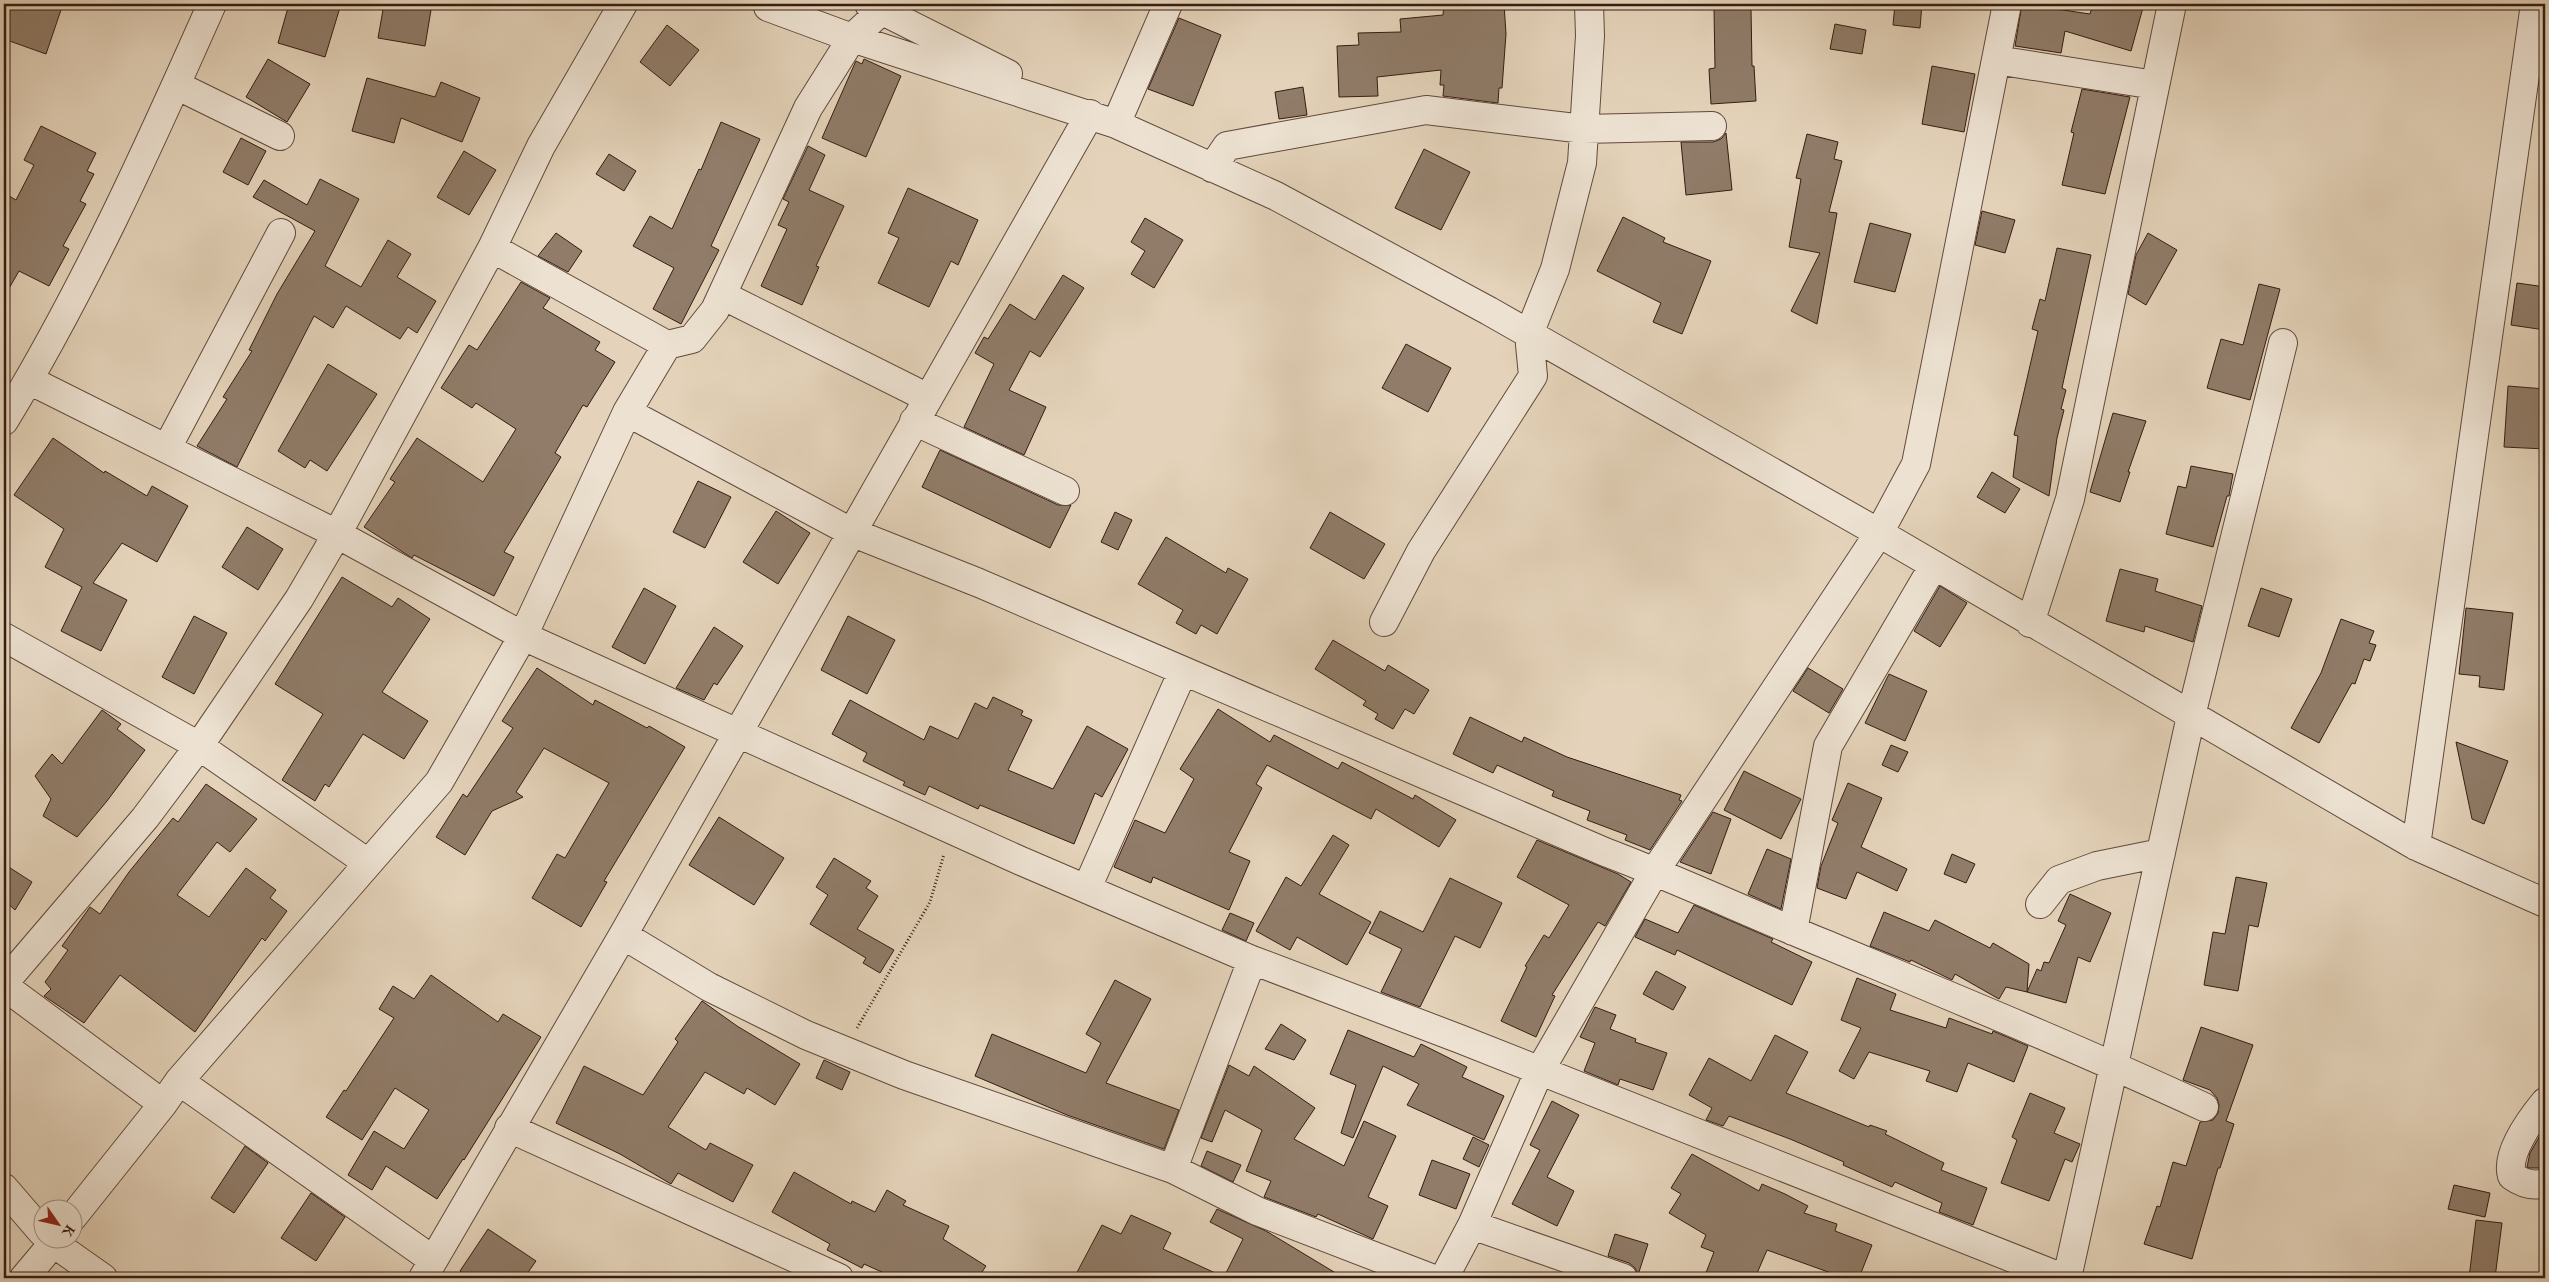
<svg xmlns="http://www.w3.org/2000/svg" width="2549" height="1282" font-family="Cardo,serif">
	<rect width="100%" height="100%" fill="#e4d3ba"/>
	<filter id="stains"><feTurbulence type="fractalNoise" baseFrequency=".004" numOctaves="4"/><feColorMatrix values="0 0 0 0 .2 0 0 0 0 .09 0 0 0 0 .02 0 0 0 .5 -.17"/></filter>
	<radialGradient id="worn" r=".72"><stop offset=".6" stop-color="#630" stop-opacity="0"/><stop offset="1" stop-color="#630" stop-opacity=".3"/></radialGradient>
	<path fill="#907c69" stroke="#351d12" d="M 4,4 L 63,4 L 46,54 L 4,39 Z
		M 289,4 L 341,4 L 325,57 L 278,43 Z
		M 384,4 L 432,4 L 425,46 L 378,38 Z
		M 1444,4 L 1504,4 L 1506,34 L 1502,88 L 1499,88 L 1498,103 L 1443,96 L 1444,85 L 1440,85 L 1441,70 L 1377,77 L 1378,96 L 1339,97 L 1337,46 L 1359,45 L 1358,33 L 1401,32 L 1400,19 L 1443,15 Z
		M 1895,4 L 1922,4 L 1920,28 L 1893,25 Z
		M 2022,4 L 2090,14 L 2093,4 L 2144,4 L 2131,51 L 2065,31 L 2061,53 L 2015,46 Z
		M 1751,8 L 1752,66 L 1754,66 L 1756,101 L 1711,104 L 1709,69 L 1715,68 L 1714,9 Z
		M 1179,18 L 1221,35 L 1193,106 L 1148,89 Z
		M 1835,24 L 1866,30 L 1862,54 L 1830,49 Z
		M 667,25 L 699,50 L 670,86 L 640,62 Z
		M 268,59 L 310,84 L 287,122 L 246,97 Z
		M 864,59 L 901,76 L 866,157 L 822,138 L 855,63 L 856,61 L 862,64 Z
		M 1932,66 L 1975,74 L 1964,132 L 1922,124 Z
		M 367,78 L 435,97 L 441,82 L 480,98 L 462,142 L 401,118 L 394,143 L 352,131 Z
		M 1303,87 L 1307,115 L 1279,119 L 1275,92 Z
		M 2082,89 L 2130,97 L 2105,194 L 2062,185 L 2074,133 L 2071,132 Z
		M 721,122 L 760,139 L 711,246 L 719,250 L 681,324 L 653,309 L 674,268 L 633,246 L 650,216 L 672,229 L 699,169 L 701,170 Z
		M 41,126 L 96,153 L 87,171 L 94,174 L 80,201 L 86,204 L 63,246 L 69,249 L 49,286 L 19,271 L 4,297 L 4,193 L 16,200 L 34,165 L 24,160 Z
		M 1726,133 L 1732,190 L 1686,195 L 1681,142 L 1713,142 L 1721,139 Z
		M 1807,134 L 1838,142 L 1834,159 L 1842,161 L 1829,212 L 1837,213 L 1817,324 L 1791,311 L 1820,253 L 1789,247 L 1801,179 L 1796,178 Z
		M 241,138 L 266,151 L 248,185 L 223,172 Z
		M 808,146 L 825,155 L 809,190 L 844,206 L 816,266 L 819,267 L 802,305 L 761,286 L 787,229 L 778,225 L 789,202 L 783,199 Z
		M 1424,149 L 1470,172 L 1441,230 L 1395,208 Z
		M 464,151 L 496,170 L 469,215 L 437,197 Z
		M 609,154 L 636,171 L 624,191 L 596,174 Z
		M 320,179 L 359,199 L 325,266 L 361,287 L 388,240 L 411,254 L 397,277 L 436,301 L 417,333 L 408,327 L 400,339 L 346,306 L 333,328 L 314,316 L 237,467 L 197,446 L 227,399 L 223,397 L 252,351 L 249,350 L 277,294 L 315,231 L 253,197 L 264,180 L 307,205 Z
		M 908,188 L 978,220 L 958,265 L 951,261 L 929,307 L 878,283 L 899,238 L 888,233 Z
		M 1982,211 L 2015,220 L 2005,253 L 1975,245 Z
		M 1623,217 L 1665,238 L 1663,242 L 1711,261 L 1682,334 L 1653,322 L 1661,303 L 1597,271 Z
		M 1145,218 L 1183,240 L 1154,288 L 1131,274 L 1145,251 L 1131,242 Z
		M 1870,223 L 1911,234 L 1895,292 L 1854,282 Z
		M 556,233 L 582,251 L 568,272 L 538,256 Z
		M 2148,233 L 2177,250 L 2146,305 L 2128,294 L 2136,255 Z
		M 2057,248 L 2091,255 L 2062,388 L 2066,390 L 2061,409 L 2064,410 L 2057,438 L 2049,496 L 2013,477 L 2018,436 L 2014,435 L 2038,331 L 2032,329 L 2040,299 L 2045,301 Z
		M 1063,275 L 1084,288 L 1040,357 L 1030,351 L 1009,390 L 1046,407 L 1024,455 L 964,427 L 994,364 L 975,353 L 984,337 L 988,339 L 1010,304 L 1035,320 Z
		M 521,282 L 550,298 L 543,308 L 600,342 L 595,350 L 615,362 L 587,407 L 583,405 L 555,453 L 561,457 L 504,552 L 514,557 L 494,596 L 414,555 L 412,558 L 364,527 L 395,482 L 390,479 L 417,438 L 483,482 L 516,429 L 476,403 L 472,408 L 441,388 L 469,345 L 477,350 Z
		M 2517,283 L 2545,287 L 2545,330 L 2511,325 Z
		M 2259,284 L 2280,289 L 2250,400 L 2207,388 L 2221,339 L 2243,345 Z
		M 1406,344 L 1451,368 L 1428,412 L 1382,388 Z
		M 328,364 L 377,394 L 327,471 L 310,460 L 305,468 L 278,451 Z
		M 2508,386 L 2545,389 L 2545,449 L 2504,447 Z
		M 2113,413 L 2146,421 L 2128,472 L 2130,472 L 2120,502 L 2090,492 Z
		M 53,438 L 104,473 L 105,471 L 147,496 L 152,486 L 188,506 L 157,562 L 122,543 L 93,583 L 127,600 L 101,651 L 61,631 L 82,587 L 45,567 L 64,529 L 14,495 Z
		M 940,450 L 1058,505 L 1071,505 L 1050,548 L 922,487 Z
		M 2191,466 L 2233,474 L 2229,496 L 2227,496 L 2213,547 L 2166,534 L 2178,486 L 2186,488 Z
		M 1992,472 L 2020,489 L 2005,513 L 1977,497 Z
		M 698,481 L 731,497 L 705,548 L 673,532 Z
		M 776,511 L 810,533 L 778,584 L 743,562 Z
		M 1115,512 L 1132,520 L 1118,550 L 1101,542 Z
		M 1330,512 L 1385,544 L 1364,579 L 1310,548 Z
		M 247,527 L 283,549 L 258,590 L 222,567 Z
		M 1166,537 L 1226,573 L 1228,568 L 1248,579 L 1217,634 L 1201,625 L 1196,634 L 1176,623 L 1183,610 L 1138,584 Z
		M 2120,569 L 2158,579 L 2155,591 L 2202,606 L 2193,642 L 2145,626 L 2144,632 L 2106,621 Z
		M 342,577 L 392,607 L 398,598 L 430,619 L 382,692 L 428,721 L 404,759 L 363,734 L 329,787 L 325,784 L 315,801 L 282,780 L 323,714 L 275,684 Z
		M 1940,586 L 1967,603 L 1940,647 L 1914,631 Z
		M 644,588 L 676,606 L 645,664 L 612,647 Z
		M 2261,588 L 2292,599 L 2279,637 L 2248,626 Z
		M 2466,608 L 2513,613 L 2504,690 L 2479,687 L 2480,676 L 2459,674 Z
		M 194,616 L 227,633 L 194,694 L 162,677 Z
		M 848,616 L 895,640 L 867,694 L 821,670 Z
		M 2341,619 L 2374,631 L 2369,643 L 2376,645 L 2370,661 L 2364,659 L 2355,684 L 2352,683 L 2319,743 L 2291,728 L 2321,673 Z
		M 714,627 L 743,646 L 717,685 L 714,683 L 704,700 L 676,688 Z
		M 1333,640 L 1385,671 L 1388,665 L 1429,690 L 1414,714 L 1405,709 L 1393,729 L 1375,719 L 1378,714 L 1363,705 L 1366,701 L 1315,669 Z
		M 537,668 L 593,705 L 595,700 L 647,728 L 649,726 L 685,747 L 604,881 L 607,882 L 581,927 L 532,898 L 557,854 L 565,858 L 609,783 L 544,748 L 516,792 L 523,797 L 492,811 L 465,855 L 436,837 L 463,794 L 467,797 L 513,728 L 502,721 Z
		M 1808,668 L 1843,689 L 1829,713 L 1793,691 Z
		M 1889,674 L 1927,691 L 1905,741 L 1865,723 Z
		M 993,697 L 1023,711 L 1021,715 L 1032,720 L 1008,770 L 1053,789 L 1087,726 L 1128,749 L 1102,797 L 1095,793 L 1074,844 L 980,805 L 978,809 L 929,786 L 925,795 L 903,785 L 905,782 L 863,761 L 867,753 L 832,734 L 850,700 L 924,740 L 930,726 L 958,739 L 975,703 L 987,709 Z
		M 1218,709 L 1270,742 L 1274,735 L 1338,769 L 1342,762 L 1413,799 L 1415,795 L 1456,820 L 1439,847 L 1376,809 L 1371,819 L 1267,765 L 1256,784 L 1262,788 L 1229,852 L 1250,861 L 1229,910 L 1153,877 L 1151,883 L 1114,867 L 1135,820 L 1165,833 L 1194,779 L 1180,769 Z
		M 102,710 L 121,724 L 117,729 L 145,750 L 107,801 L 77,837 L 43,816 L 51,799 L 35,776 L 52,754 L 62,764 Z
		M 1470,717 L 1522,742 L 1524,737 L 1567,757 L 1681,795 L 1679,800 L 1682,801 L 1650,850 L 1625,840 L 1627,835 L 1587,820 L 1590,811 L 1552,796 L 1554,791 L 1497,765 L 1493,773 L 1453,754 Z
		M 2456,742 L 2508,761 L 2484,824 L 2472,819 Z
		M 1891,745 L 1908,752 L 1898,772 L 1882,765 Z
		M 1744,771 L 1801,799 L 1781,839 L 1724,810 Z
		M 1848,783 L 1882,798 L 1861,847 L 1907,869 L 1897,891 L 1857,872 L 1846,899 L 1817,888 L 1821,866 L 1838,823 L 1832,820 Z
		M 206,784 L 257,819 L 230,852 L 217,842 L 177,895 L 209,917 L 246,868 L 276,890 L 270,898 L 287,911 L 265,941 L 262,938 L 195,1032 L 120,975 L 84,1023 L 44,996 L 51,989 L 45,982 L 68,950 L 62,946 L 90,907 L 100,914 L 129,872 L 173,818 L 178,822 Z
		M 1713,812 L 1731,819 L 1711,874 L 1680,862 Z
		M 719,817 L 784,858 L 754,905 L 689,865 Z
		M 1333,835 L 1349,845 L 1319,894 L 1371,922 L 1347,965 L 1297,937 L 1290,950 L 1256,931 L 1286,877 L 1301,886 Z
		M 1537,840 L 1618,874 L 1631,882 L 1605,926 L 1598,922 L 1552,995 L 1555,996 L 1536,1037 L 1501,1021 L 1527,967 L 1525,966 L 1544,935 L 1549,938 L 1569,905 L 1517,877 Z
		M 1767,849 L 1791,859 L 1781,909 L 1748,894 Z
		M 1952,854 L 1975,864 L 1966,883 L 1944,874 Z
		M 834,858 L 871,881 L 866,888 L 878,896 L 857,929 L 894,950 L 880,973 L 863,963 L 866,958 L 810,924 L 828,895 L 816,887 Z
		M 4,864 L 32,882 L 15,910 L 4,900 Z
		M 2236,877 L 2267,883 L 2258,927 L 2249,925 L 2238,991 L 2204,985 L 2213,932 L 2225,934 Z
		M 1450,878 L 1502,903 L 1480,948 L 1455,936 L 1420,1007 L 1381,992 L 1402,949 L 1369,933 L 1380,911 L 1423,932 Z
		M 2070,894 L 2111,913 L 2090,962 L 2078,957 L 2066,1003 L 2027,992 L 2037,969 L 2041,971 L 2044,962 L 2049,963 L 2066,925 L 2058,921 Z
		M 1694,905 L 1773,939 L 1771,942 L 1812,962 L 1792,1005 L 1677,950 L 1675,955 L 1635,937 L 1645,919 L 1678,933 Z
		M 1884,912 L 1929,931 L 1935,920 L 1990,948 L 1993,943 L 2029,964 L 2027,992 L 2006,987 L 1999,999 L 1955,974 L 1952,980 L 1911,960 L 1910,962 L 1870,946 Z
		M 1230,913 L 1254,923 L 1246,941 L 1222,930 Z
		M 1656,971 L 1686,987 L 1673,1010 L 1643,994 Z
		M 431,975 L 498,1022 L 503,1014 L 541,1037 L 464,1160 L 463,1159 L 437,1199 L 386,1166 L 372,1190 L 348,1175 L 374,1131 L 404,1149 L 429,1110 L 395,1088 L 362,1140 L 326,1117 L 344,1090 L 346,1091 L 394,1018 L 379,1009 L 393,986 L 414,999 Z
		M 1857,978 L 1896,994 L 1890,1010 L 1946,1028 L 1949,1018 L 1992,1034 L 1993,1031 L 2028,1046 L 2014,1082 L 1968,1063 L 1957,1092 L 1926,1081 L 1930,1071 L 1869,1052 L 1854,1079 L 1839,1071 L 1861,1028 L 1841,1020 Z
		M 1115,980 L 1151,999 L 1106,1083 L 1179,1110 L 1164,1149 L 1067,1115 L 975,1076 L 992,1034 L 1086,1073 L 1101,1043 L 1086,1034 Z
		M 702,1001 L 737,1026 L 800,1064 L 775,1105 L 747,1088 L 744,1094 L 705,1072 L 668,1127 L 706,1150 L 710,1143 L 753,1165 L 733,1202 L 678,1173 L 671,1184 L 620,1154 L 556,1123 L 584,1066 L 643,1095 L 678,1042 L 675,1039 Z
		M 1595,1007 L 1616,1015 L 1610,1029 L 1636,1039 L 1635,1042 L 1667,1053 L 1653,1090 L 1620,1079 L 1618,1085 L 1584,1071 L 1595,1043 L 1580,1037 Z
		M 1281,1024 L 1306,1040 L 1294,1060 L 1265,1049 Z
		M 2201,1027 L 2253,1045 L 2226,1121 L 2234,1124 L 2220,1168 L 2218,1168 L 2192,1259 L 2144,1244 L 2157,1206 L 2160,1207 L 2173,1162 L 2186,1166 L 2200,1122 L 2213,1120 L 2218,1113 L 2219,1105 L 2217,1098 L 2210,1090 L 2183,1080 Z
		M 1348,1030 L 1414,1057 L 1421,1044 L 1467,1067 L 1462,1077 L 1504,1096 L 1484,1140 L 1407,1105 L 1419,1084 L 1383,1066 L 1353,1138 L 1341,1133 L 1356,1085 L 1330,1074 Z
		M 1775,1035 L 1808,1052 L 1786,1093 L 1869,1127 L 1870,1125 L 1887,1131 L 1885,1134 L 1944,1163 L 1941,1170 L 1987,1188 L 1973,1225 L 1939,1212 L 1942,1203 L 1895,1182 L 1892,1187 L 1843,1165 L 1844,1162 L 1790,1139 L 1729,1116 L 1723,1126 L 1706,1120 L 1712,1108 L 1689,1095 L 1709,1058 L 1751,1081 Z
		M 824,1060 L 850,1072 L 842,1090 L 816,1078 Z
		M 1229,1065 L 1249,1076 L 1254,1066 L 1315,1108 L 1294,1139 L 1344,1166 L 1364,1121 L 1396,1136 L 1368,1197 L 1388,1206 L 1373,1239 L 1318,1214 L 1316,1217 L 1264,1197 L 1271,1181 L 1246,1171 L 1262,1130 L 1225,1110 L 1212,1142 L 1201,1138 Z
		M 2030,1093 L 2065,1108 L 2054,1133 L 2080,1144 L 2072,1162 L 2065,1159 L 2049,1201 L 2001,1183 L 2017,1140 L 2012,1137 Z
		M 1552,1101 L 1579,1115 L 1547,1177 L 1574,1191 L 1557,1226 L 1512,1204 L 1540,1150 L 1530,1145 Z
		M 2545,1127 L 2545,1168 L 2529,1168 L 2527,1167 L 2530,1153 Z
		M 1473,1137 L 1489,1145 L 1479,1167 L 1463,1159 Z
		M 245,1146 L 268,1163 L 234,1213 L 211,1198 Z
		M 1207,1151 L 1241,1165 L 1233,1182 L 1201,1166 Z
		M 1692,1154 L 1759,1191 L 1762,1184 L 1785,1194 L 1808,1206 L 1804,1213 L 1837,1224 L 1835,1231 L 1872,1245 L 1859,1278 L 1845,1278 L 1767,1250 L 1755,1278 L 1704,1278 L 1714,1252 L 1701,1247 L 1706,1235 L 1669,1213 L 1681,1194 L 1671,1188 Z
		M 1432,1160 L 1470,1174 L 1456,1209 L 1419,1195 Z
		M 794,1172 L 851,1204 L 852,1201 L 875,1212 L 887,1190 L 906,1201 L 903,1205 L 949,1226 L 943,1239 L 986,1266 L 978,1278 L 895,1278 L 864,1264 L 862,1268 L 827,1250 L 830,1244 L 772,1212 Z
		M 2454,1185 L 2490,1193 L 2485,1217 L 2448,1209 Z
		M 311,1193 L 345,1217 L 316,1261 L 281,1238 Z
		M 1217,1209 L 1266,1231 L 1344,1278 L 1074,1278 L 1102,1225 L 1121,1234 L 1131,1215 L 1171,1233 L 1163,1249 L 1224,1277 L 1243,1239 L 1210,1222 Z
		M 2476,1220 L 2502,1223 L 2495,1278 L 2469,1278 Z
		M 488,1229 L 536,1261 L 524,1278 L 471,1278 L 460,1271 Z
		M 1615,1234 L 1648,1244 L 1638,1275 L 1635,1268 L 1629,1263 L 1608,1256 Z"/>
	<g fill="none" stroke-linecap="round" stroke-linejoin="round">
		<g stroke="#614a3c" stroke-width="30">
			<path id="minor" d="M 869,4 L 1008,74
				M 768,7 L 852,38 L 1116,124 L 1276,196 L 1489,311 L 1879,533 L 2416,846 L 2545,903
				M 1996,60 L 2155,85
				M 176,85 L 280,136
				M 1116,124 L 1168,4
				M 1212,168 L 1227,146 L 1426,110 L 1584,129 L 1712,126
				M 492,248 L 667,345
				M 722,295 L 928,398
				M 29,380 L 337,534 L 523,636 L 1021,861 L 1252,960 L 1460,1039 L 2063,1278
				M 627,412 L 851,532 L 979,583 L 1605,852 C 1679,880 1751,914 1825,944 C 1952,997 2079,1049 2204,1107
				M 4,421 C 84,290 150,144 212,4
				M 914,421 L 1065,491
				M 167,448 L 281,233
				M 1384,622 L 1421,551 L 1533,376 L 1529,334 L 1555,269 L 1582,163 L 1590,36 L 1589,4
				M 2030,623 L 2070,499 L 2172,4
				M 4,637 L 199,746 L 368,863
				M 2416,846 L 2535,4
				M 1087,888 L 1183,671
				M 2040,904 L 2059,880 L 2097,866 L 2161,853
				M 1793,931 L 1828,746 L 1934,565
				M 623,935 L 709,987 L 806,1035 L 904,1075 L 1173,1169 L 1257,1211 L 1431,1278
				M 4,983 L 145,818 L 199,746 L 299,599 L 337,534 L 492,248 L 541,146 L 623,4
				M 4,986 L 163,1104
				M 179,1081 L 433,1260
				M 2545,1102 C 2531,1119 2505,1154 2512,1176 C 2522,1183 2533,1187 2545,1183
				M 509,1128 L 839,1278
				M 1173,1169 L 1252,960
				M 4,1188 L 42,1232
				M 72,1218 L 163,1104 L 179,1081 L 439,782 L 523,636 L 627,412 L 667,345 L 692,339 L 715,310 L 808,108 L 852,38 L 881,11
				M 1472,1225 L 1623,1278
				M 49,1240 L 103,1278
				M 24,1278 L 56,1240
				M 423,1278 L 623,935 L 1090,114
				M 1444,1278 L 1472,1225 L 1539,1072 L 1655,871 L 1879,533 L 1916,464 L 2007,4
				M 2067,1278 L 2191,716 L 2283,343"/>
		</g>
		<path stroke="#351d12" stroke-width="3" stroke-dasharray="1 2.5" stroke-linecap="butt" d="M 857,1028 L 930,902 L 944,854"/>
		<use href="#minor" stroke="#ede2d2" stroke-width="28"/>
	</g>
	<rect width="2549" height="1282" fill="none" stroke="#e4d3ba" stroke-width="20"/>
	<rect x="5" y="5" width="2539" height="1272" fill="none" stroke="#351d12" stroke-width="2.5"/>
	<rect x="10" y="10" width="2529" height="1262" fill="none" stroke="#351d12"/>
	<g transform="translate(58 1224) rotate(124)"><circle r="24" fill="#ede2d2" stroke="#a39385"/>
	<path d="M0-4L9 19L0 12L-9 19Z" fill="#8f2418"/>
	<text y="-8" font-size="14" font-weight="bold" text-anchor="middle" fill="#351d12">K</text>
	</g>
	<rect width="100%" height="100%" filter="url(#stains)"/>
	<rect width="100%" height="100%" fill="url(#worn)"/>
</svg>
